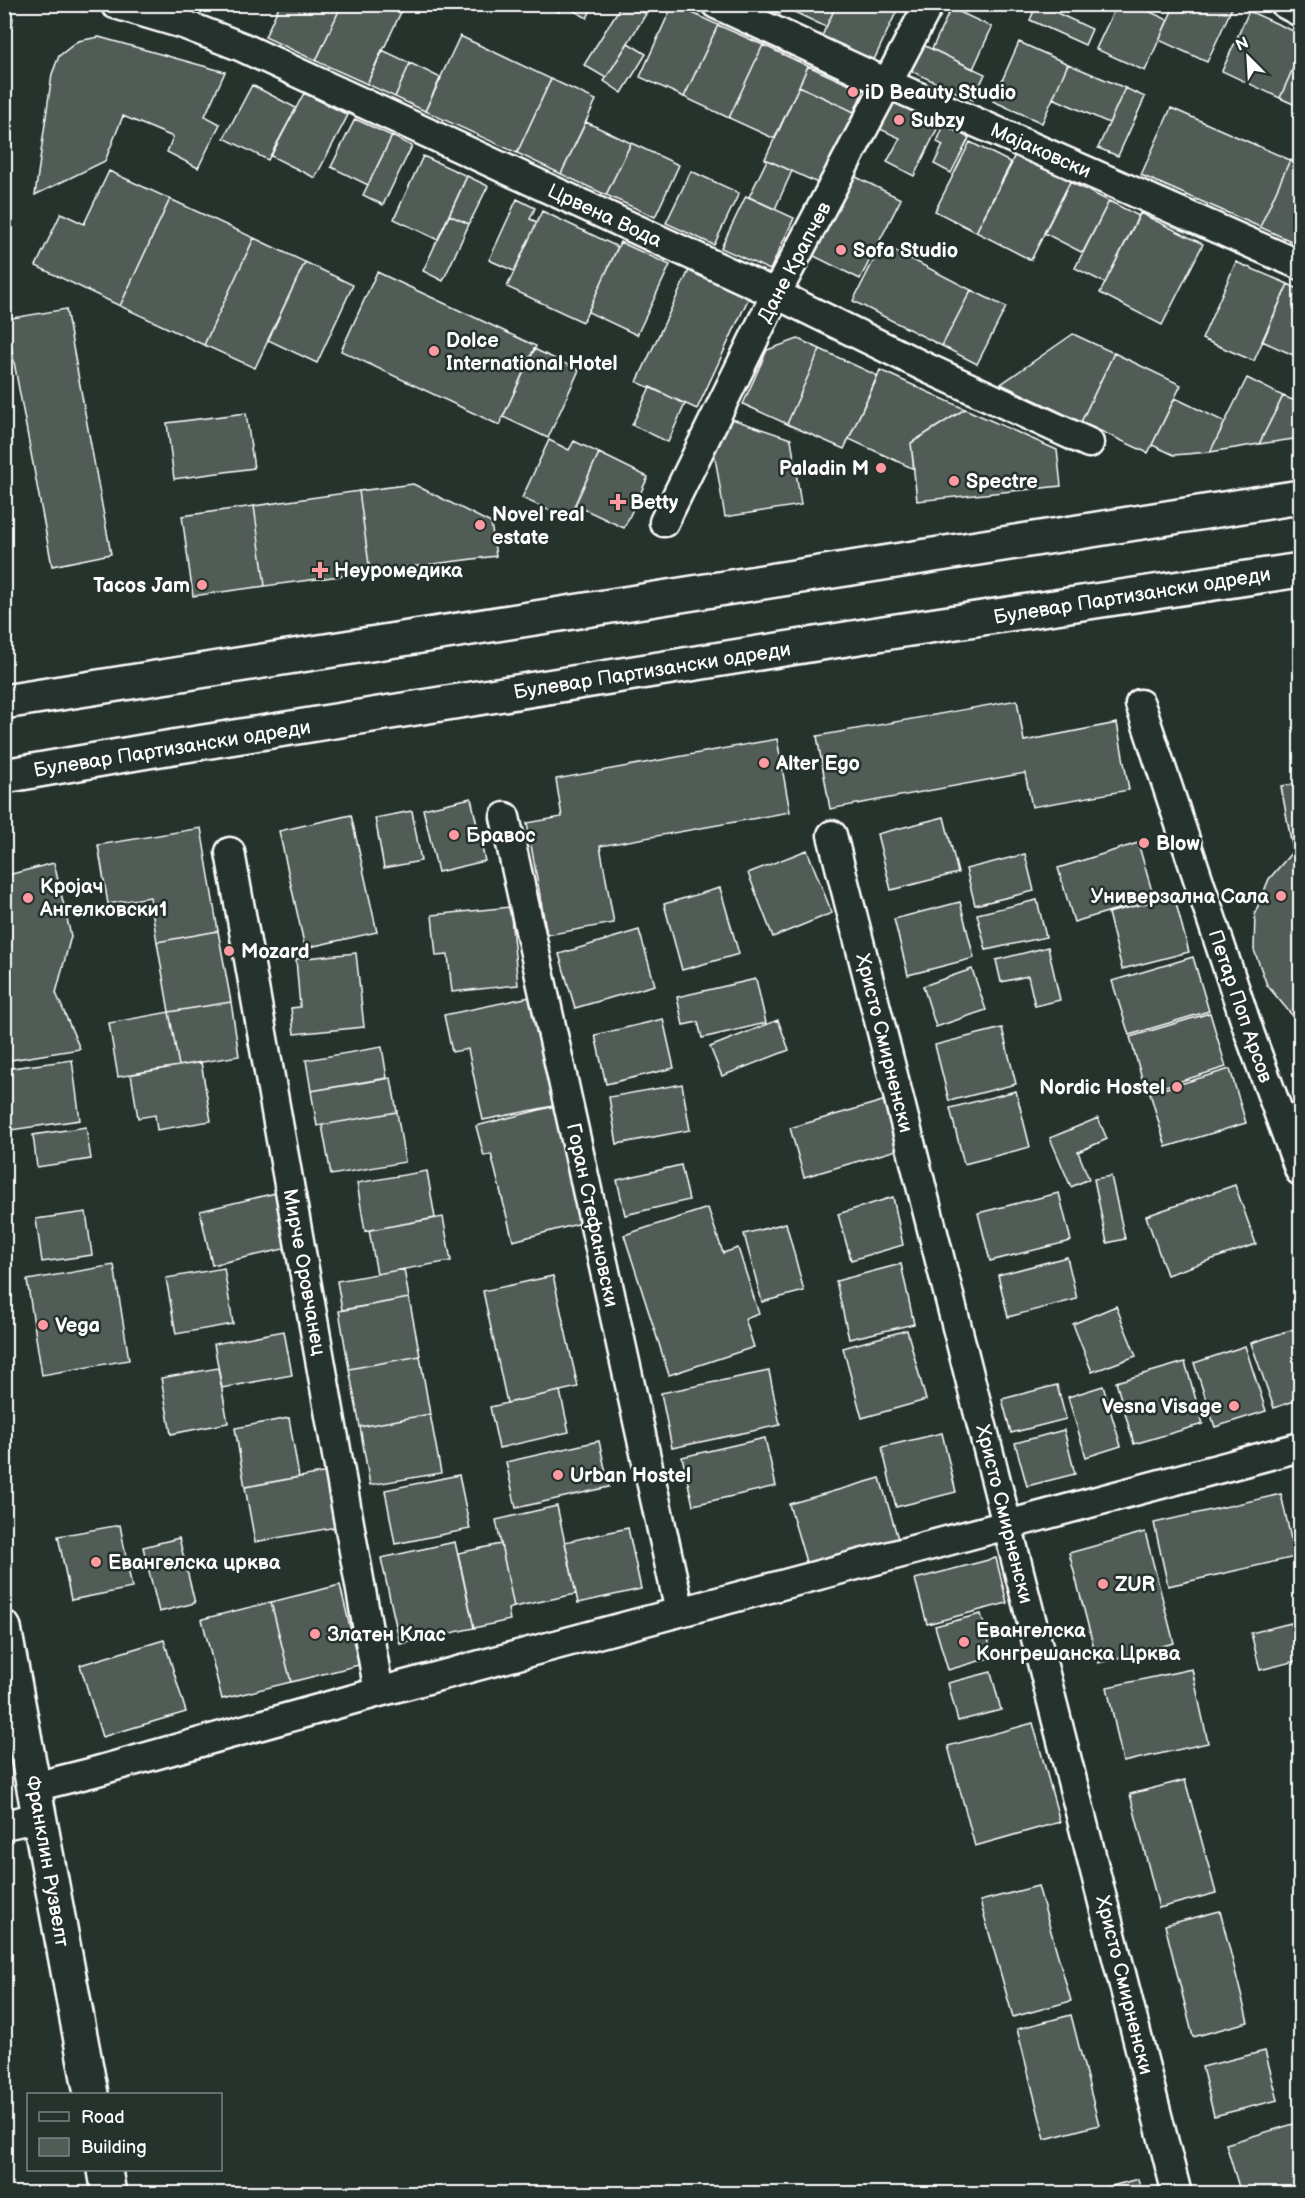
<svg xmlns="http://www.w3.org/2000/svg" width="1305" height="2198" font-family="'Balsamiq Sans',sans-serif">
	<rect width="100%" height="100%" fill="#26332d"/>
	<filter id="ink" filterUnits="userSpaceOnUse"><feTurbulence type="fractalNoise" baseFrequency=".0167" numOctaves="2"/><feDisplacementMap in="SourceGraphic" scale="12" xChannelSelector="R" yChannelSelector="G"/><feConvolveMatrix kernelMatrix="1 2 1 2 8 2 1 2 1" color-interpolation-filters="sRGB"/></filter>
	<g filter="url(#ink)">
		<path fill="#515c57" stroke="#fff" stroke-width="1.5" d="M 280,4 L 342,4 L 316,61 L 265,37 Z
			M 342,4 L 385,4 L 401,12 L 367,84 L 316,61 Z
			M 543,4 L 563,4 L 559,12 Z
			M 566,4 L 594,4 L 587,18 L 565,6 Z
			M 622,4 L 630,4 L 646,14 L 606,78 L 584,65 Z
			M 673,4 L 718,25 L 684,97 L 640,77 Z
			M 759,4 L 785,4 L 780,14 Z
			M 785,4 L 837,4 L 826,27 L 784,7 Z
			M 837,4 L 900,4 L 872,64 L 820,40 Z
			M 1037,4 L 1052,4 L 1057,7 L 1055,12 L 1092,29 L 1085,45 L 1030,20 Z
			M 1117,4 L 1133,4 L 1168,20 L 1145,71 L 1096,49 Z
			M 1175,4 L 1223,4 L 1232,8 L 1207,62 L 1159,40 Z
			M 951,8 L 992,27 L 973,69 L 932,49 Z
			M 1249,11 L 1300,34 L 1300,52 L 1280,98 L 1222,71 Z
			M 4,17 L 13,18 L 4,85 Z
			M 718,25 L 763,45 L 729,118 L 684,97 Z
			M 460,36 L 551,79 L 517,153 L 425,111 Z
			M 99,37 L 225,72 L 205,116 L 220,124 L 198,168 L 167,152 L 173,137 L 123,116 L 105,161 L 35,195 L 52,74 L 59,56 L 78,41 Z
			M 1019,42 L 1068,64 L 1042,123 L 993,101 Z
			M 628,43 L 646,54 L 622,93 L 604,81 Z
			M 763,45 L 808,66 L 775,139 L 729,118 Z
			M 923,45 L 985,74 L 973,100 L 911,71 Z
			M 382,50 L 410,63 L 395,97 L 367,84 Z
			M 1300,52 L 1300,107 L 1280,98 Z
			M 410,63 L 441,78 L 425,111 L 395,97 Z
			M 1068,64 L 1125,88 L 1109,123 L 1053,98 Z
			M 808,66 L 863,91 L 854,112 L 799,86 Z
			M 551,79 L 596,100 L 561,174 L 517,153 Z
			M 252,85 L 296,108 L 268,160 L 224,138 Z
			M 799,86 L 854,112 L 820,184 L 765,159 Z
			M 1125,88 L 1145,97 L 1118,156 L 1098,148 Z
			M 304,93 L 348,115 L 315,178 L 271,156 Z
			M 894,102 L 939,125 L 914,176 L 887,162 L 900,138 L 880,129 Z
			M 1171,108 L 1290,160 L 1260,227 L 1141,175 Z
			M 355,119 L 392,136 L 368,185 L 331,167 Z
			M 586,122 L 631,143 L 606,195 L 561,174 Z
			M 944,125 L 969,138 L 951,173 L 934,164 L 943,145 L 937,142 Z
			M 392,136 L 412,146 L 383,205 L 363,195 Z
			M 970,142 L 1012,163 L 976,232 L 935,211 Z
			M 631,143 L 679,165 L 655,217 L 606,195 Z
			M 1016,153 L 1071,180 L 1031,260 L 976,232 Z
			M 423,156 L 467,176 L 438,240 L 394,219 Z
			M 767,160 L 792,171 L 775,209 L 749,197 Z
			M 1290,160 L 1300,165 L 1300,245 L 1260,227 Z
			M 109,171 L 170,199 L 120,306 L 36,266 L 61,213 L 84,224 Z
			M 691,171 L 739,193 L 714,245 L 666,223 Z
			M 852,175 L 901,199 L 860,279 L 812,255 Z
			M 467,176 L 488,186 L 469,224 L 449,215 Z
			M 1070,182 L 1109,201 L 1083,253 L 1044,233 Z
			M 746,196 L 794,218 L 770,270 L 721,248 Z
			M 170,199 L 254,238 L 204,345 L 120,306 Z
			M 517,199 L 535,208 L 530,219 L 537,222 L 514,271 L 489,260 Z
			M 1109,201 L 1139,216 L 1105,283 L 1075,268 Z
			M 542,211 L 618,247 L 583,322 L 507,287 Z
			M 1140,213 L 1203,244 L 1162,325 L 1100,293 Z
			M 449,215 L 469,224 L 443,281 L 423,271 Z
			M 254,238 L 305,262 L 255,368 L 204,345 Z
			M 620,242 L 670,265 L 637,335 L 588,312 Z
			M 882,244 L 971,290 L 942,346 L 853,301 Z
			M 305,262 L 353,285 L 317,363 L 268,340 Z
			M 1236,262 L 1288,284 L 1254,361 L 1202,339 Z
			M 690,268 L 750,295 L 697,409 L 637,382 Z
			M 377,272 L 536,346 L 499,425 L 341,351 Z
			M 1288,284 L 1300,290 L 1300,358 L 1262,341 Z
			M 971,290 L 1006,307 L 977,364 L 942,346 Z
			M 66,309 L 111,554 L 52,566 L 6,319 Z
			M 1073,334 L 1114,353 L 1081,422 L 1001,384 Z
			M 798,339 L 820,349 L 787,424 L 743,404 L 767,350 Z
			M 534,349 L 579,370 L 548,438 L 503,417 Z
			M 820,349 L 878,376 L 844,449 L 787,424 Z
			M 1114,353 L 1181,385 L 1148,453 L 1081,422 Z
			M 880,370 L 965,409 L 911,443 L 914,469 L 849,439 Z
			M 1247,378 L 1283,396 L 1259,444 L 1210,452 Z
			M 650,387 L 685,404 L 668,442 L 632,425 Z
			M 1283,396 L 1300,403 L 1300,438 L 1259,444 Z
			M 1175,398 L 1225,422 L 1210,452 L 1174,455 L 1152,445 Z
			M 965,409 L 1057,450 L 1061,486 L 917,501 L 911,443 Z
			M 246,413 L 254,468 L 174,479 L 167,423 Z
			M 732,419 L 791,439 L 801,505 L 725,517 L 714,451 Z
			M 549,440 L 569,450 L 574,441 L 599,453 L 568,519 L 522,498 Z
			M 599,453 L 648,477 L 624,528 L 575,505 Z
			M 413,484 L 491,523 L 496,556 L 370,572 L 359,491 Z
			M 359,491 L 370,572 L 265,586 L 254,506 Z
			M 254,506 L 265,586 L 193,596 L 182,516 Z
			M 1017,700 L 1024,741 L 1117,723 L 1129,790 L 1032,807 L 1025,773 L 830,809 L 817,736 Z
			M 777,739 L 790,812 L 600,846 L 614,923 L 547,935 L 527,823 L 562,817 L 556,779 Z
			M 1300,783 L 1300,1019 L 1291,1014 L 1267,985 L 1254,950 L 1255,913 L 1269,879 L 1293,851 L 1281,786 Z
			M 471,798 L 485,861 L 438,872 L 423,809 Z
			M 412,811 L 421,861 L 384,868 L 375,818 Z
			M 351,815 L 377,932 L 305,948 L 279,831 Z
			M 944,817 L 958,873 L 891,890 L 877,834 Z
			M 201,828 L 218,931 L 157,942 L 150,897 L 108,904 L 98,845 Z
			M 1138,843 L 1154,898 L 1074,922 L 1058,868 Z
			M 807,850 L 832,913 L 773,937 L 748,873 Z
			M 1025,854 L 1034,891 L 975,905 L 966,869 Z
			M 54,863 L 71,936 L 56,993 L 80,1049 L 4,1061 L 4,876 Z
			M 720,888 L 739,954 L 682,970 L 664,904 Z
			M 1174,896 L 1189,952 L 1122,969 L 1108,913 Z
			M 1037,900 L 1046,937 L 986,950 L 977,914 Z
			M 960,902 L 974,958 L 908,975 L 894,919 Z
			M 510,907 L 518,985 L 452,992 L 448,955 L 436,956 L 432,915 Z
			M 639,930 L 655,985 L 575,1008 L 559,954 Z
			M 218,931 L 231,1002 L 169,1012 L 157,942 Z
			M 1048,947 L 1060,1000 L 1035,1006 L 1028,976 L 1001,982 L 996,960 Z
			M 356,953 L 364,1027 L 294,1034 L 291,1008 L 300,1007 L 296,959 Z
			M 1193,957 L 1209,1011 L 1129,1035 L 1112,981 Z
			M 972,969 L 986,1010 L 936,1027 L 923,986 Z
			M 756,979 L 766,1023 L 702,1038 L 698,1022 L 683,1025 L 677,997 Z
			M 535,996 L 558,1105 L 483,1120 L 468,1049 L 452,1052 L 444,1015 Z
			M 231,1002 L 239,1056 L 179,1066 L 169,1012 Z
			M 169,1012 L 179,1066 L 118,1077 L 109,1023 Z
			M 1210,1013 L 1226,1067 L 1146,1092 L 1130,1037 Z
			M 663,1019 L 674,1068 L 606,1084 L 595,1035 Z
			M 778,1020 L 789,1050 L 722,1076 L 710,1047 Z
			M 1002,1028 L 1016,1084 L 949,1101 L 935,1045 Z
			M 382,1047 L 387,1078 L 311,1091 L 306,1060 Z
			M 72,1060 L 80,1120 L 4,1131 L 4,1069 Z
			M 201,1062 L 211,1121 L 157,1130 L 155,1115 L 138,1118 L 131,1074 Z
			M 1230,1069 L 1246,1123 L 1166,1147 L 1150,1093 Z
			M 391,1078 L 397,1112 L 317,1126 L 311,1091 Z
			M 682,1084 L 690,1130 L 617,1144 L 609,1097 Z
			M 1016,1091 L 1030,1147 L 964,1164 L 950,1108 Z
			M 886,1100 L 900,1149 L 804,1177 L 790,1128 Z
			M 555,1106 L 589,1221 L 513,1241 L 491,1154 L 484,1156 L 476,1126 Z
			M 397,1112 L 405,1162 L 331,1175 L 322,1125 Z
			M 1098,1118 L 1107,1139 L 1078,1152 L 1089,1179 L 1071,1187 L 1050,1138 Z
			M 86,1127 L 91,1159 L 37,1167 L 33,1135 Z
			M 681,1165 L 689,1200 L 625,1215 L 617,1180 Z
			M 427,1171 L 435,1218 L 365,1231 L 357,1183 Z
			M 1111,1176 L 1125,1239 L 1107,1243 L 1094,1179 Z
			M 1235,1185 L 1256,1244 L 1167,1275 L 1146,1216 Z
			M 276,1193 L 288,1248 L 212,1265 L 200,1211 Z
			M 1059,1193 L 1071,1241 L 990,1261 L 978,1213 Z
			M 893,1197 L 903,1245 L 851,1260 L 838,1214 Z
			M 708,1208 L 723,1253 L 738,1248 L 759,1314 L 745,1319 L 754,1347 L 669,1375 L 624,1235 Z
			M 86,1212 L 92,1255 L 42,1262 L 36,1219 Z
			M 443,1217 L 451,1261 L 377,1274 L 369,1230 Z
			M 786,1223 L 804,1291 L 762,1302 L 744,1234 Z
			M 1067,1257 L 1077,1299 L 1008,1317 L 998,1275 Z
			M 901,1264 L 914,1324 L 849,1339 L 836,1281 Z
			M 114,1265 L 129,1360 L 42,1375 L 27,1280 Z
			M 224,1268 L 233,1324 L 176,1334 L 166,1278 Z
			M 404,1269 L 409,1298 L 342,1310 L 337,1281 Z
			M 553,1276 L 578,1387 L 507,1403 L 483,1291 Z
			M 409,1298 L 420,1356 L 349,1369 L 339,1311 Z
			M 1116,1306 L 1136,1356 L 1092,1372 L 1073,1324 Z
			M 1294,1329 L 1300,1347 L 1300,1399 L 1274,1408 L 1251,1343 Z
			M 907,1330 L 926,1400 L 862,1418 L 843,1348 Z
			M 284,1331 L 292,1375 L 222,1388 L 214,1344 Z
			M 1245,1346 L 1266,1411 L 1215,1427 L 1194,1363 Z
			M 420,1356 L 430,1414 L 360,1427 L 349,1369 Z
			M 1185,1362 L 1203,1424 L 1134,1444 L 1116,1382 Z
			M 218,1368 L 228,1423 L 171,1434 L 161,1378 Z
			M 769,1371 L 780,1425 L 672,1448 L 661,1393 Z
			M 1057,1385 L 1066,1419 L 1011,1433 L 1002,1399 Z
			M 1103,1386 L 1121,1446 L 1086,1457 L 1068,1397 Z
			M 560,1391 L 569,1432 L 499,1448 L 490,1407 Z
			M 430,1414 L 441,1473 L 370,1485 L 360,1427 Z
			M 289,1418 L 299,1477 L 245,1487 L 235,1428 Z
			M 1064,1430 L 1075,1474 L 1027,1486 L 1015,1443 Z
			M 942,1433 L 956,1492 L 896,1507 L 882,1447 Z
			M 765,1438 L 776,1486 L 693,1505 L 682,1457 Z
			M 599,1441 L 609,1487 L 516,1508 L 506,1462 Z
			M 333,1471 L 342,1526 L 255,1542 L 245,1487 Z
			M 459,1475 L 470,1529 L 395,1544 L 385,1490 Z
			M 880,1478 L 899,1542 L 808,1569 L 789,1504 Z
			M 1281,1494 L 1295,1557 L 1168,1586 L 1154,1523 Z
			M 557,1506 L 576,1594 L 514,1607 L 496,1520 Z
			M 120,1525 L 132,1588 L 71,1600 L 58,1536 Z
			M 628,1528 L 641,1589 L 578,1603 L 565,1542 Z
			M 1145,1532 L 1174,1643 L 1098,1663 L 1069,1553 Z
			M 179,1538 L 195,1603 L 159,1612 L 143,1547 Z
			M 455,1542 L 474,1628 L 400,1644 L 381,1558 Z
			M 501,1544 L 514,1607 L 508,1609 L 510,1620 L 474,1628 L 458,1553 Z
			M 996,1558 L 1007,1603 L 927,1624 L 915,1579 Z
			M 340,1585 L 359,1665 L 291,1682 L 271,1602 Z
			M 271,1602 L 291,1682 L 222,1699 L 202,1619 Z
			M 981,1614 L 993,1657 L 948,1670 L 935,1626 Z
			M 1291,1623 L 1298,1647 L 1300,1647 L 1300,1660 L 1260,1670 L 1251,1633 Z
			M 164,1640 L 186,1712 L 102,1737 L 80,1665 Z
			M 1192,1669 L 1208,1743 L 1123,1762 L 1107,1687 Z
			M 991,1672 L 1001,1710 L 958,1721 L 948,1683 Z
			M 1033,1723 L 1060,1822 L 975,1846 L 948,1746 Z
			M 1185,1780 L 1216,1893 L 1159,1908 L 1130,1794 Z
			M 1038,1886 L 1071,2001 L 1013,2017 L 980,1901 Z
			M 1220,1911 L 1248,2022 L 1193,2037 L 1165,1925 Z
			M 1071,2015 L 1099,2125 L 1045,2139 L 1017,2029 Z
			M 1265,2051 L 1278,2100 L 1214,2116 L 1202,2067 Z
			M 1300,2122 L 1300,2186 L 1273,2194 L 1241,2194 L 1226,2144 Z
			M 1138,2179 L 1142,2194 L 1082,2194 Z"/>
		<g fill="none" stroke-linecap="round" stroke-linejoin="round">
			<g stroke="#fff" stroke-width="33">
				<path id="minor" d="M 115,4 L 183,24 L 242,47 L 776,294 L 929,369 L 1089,443
					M 716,4 L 889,84 L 1300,265
					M 1285,4 L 1300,12
					M 664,522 L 776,294 L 929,4
					M 1140,704 L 1250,1035 L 1300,1171
					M 505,817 L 680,1612
					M 832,835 L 1177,2194
					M 230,852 L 379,1692
					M 34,1787 L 90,1773 L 379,1692 L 1300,1447
					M 4,1825 L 40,1817"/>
			</g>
			<g stroke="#fff" stroke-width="38">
				<path id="tertiary" d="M 4,702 L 1300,497
					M 4,776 L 148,751 L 890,632 L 1300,570
					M 4,1628 L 91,2094
					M 105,2170 L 109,2194"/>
			</g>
			<use href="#minor" stroke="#26332d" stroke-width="28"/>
			<use href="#tertiary" stroke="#26332d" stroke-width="33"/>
		</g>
	</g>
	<g fill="#ff9aa2" stroke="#26332d" stroke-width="2">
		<circle cx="853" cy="92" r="6"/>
		<circle cx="899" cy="120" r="6"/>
		<circle cx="841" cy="250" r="6"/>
		<circle cx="434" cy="351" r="6"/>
		<circle cx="881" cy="468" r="6"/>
		<circle cx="954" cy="481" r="6"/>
		<path d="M615 493h6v6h6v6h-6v6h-6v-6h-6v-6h6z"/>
		<circle cx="480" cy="525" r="6"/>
		<path d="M317 561h6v6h6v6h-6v6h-6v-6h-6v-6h6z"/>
		<circle cx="202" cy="585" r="6"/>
		<circle cx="764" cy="763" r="6"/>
		<circle cx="454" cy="835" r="6"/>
		<circle cx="1144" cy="843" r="6"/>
		<circle cx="1281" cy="896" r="6"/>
		<circle cx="28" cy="898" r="6"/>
		<circle cx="229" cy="951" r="6"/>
		<circle cx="1177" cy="1087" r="6"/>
		<circle cx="43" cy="1325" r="6"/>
		<circle cx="1234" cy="1406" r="6"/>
		<circle cx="558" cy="1475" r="6"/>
		<circle cx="96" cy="1562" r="6"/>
		<circle cx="1103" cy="1584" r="6"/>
		<circle cx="315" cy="1634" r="6"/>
		<circle cx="964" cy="1642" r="6"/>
	</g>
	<g text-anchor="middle" stroke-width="5" stroke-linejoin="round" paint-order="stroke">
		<g font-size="20" font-weight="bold" fill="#fff" stroke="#26332d" text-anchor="start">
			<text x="865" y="99">iD Beauty Studio</text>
			<text x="911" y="127">Subzy</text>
			<text x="853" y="257">Sofa Studio</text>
			<text x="446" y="347">Dolce<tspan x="446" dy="23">International Hotel</tspan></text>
			<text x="869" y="475" text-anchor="end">Paladin M</text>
			<text x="966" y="488">Spectre</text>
			<text x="630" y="509">Betty</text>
			<text x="492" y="521">Novel real<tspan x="492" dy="23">estate</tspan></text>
			<text x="334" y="577">Неуромедика</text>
			<text x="190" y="592" text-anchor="end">Tacos Jam</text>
			<text x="776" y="770">Alter Ego</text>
			<text x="466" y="842">Бравос</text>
			<text x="1156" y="850">Blow</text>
			<text x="40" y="893">Кројач<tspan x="40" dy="23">Ангелковски1</tspan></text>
			<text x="1269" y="903" text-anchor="end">Универзална Сала</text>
			<text x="241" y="958">Mozard</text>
			<text x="1165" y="1094" text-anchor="end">Nordic Hostel</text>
			<text x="55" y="1332">Vega</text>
			<text x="1222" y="1413" text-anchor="end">Vesna Visage</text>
			<text x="570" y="1482">Urban Hostel</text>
			<text x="108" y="1569">Евангелска црква</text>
			<text x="1115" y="1591">ZUR</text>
			<text x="976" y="1637">Евангелска<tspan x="976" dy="23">Конгрешанска Црква</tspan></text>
			<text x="327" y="1641">Златен Клас</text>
		</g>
		<g font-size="20" fill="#fff" stroke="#26332d">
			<text transform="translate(1041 150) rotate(24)" y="7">Мајаковски</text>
			<text transform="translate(605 215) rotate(25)" y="7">Црвена Вода</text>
			<text transform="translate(794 262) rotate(-62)" y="7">Дане Крапчев</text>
			<text transform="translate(1132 595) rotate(-9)" y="7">Булевар Партизански одреди</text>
			<text transform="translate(652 670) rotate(-9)" y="7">Булевар Партизански одреди</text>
			<text transform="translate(172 748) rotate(-9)" y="7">Булевар Партизански одреди</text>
			<text transform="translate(1241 1006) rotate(71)" y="7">Петар Поп Арсов</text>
			<text transform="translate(885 1043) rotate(76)" y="7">Христо Смирненски</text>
			<text transform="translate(593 1215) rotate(78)" y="7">Горан Стефановски</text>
			<text transform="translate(305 1272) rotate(80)" y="7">Мирче Оровчанец</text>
			<text transform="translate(1005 1514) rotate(76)" y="7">Христо Смирненски</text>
			<text transform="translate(48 1861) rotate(80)" y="7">Франклин Рузвелт</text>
			<text transform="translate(1125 1985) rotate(76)" y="7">Христо Смирненски</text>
		</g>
	</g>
	<rect width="1305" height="2198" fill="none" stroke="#26332d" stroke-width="24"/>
	<rect x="12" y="12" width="1281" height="2174" fill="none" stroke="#fff" stroke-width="2" filter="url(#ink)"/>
	<rect x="27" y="2093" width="195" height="78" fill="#26332d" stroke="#7d8581" stroke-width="1.5"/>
	<rect x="39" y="2112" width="30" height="9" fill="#26332d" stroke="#7d8581" stroke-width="1.5"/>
	<text x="81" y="2123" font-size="18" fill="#ffffff">Road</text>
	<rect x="39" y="2138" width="30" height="18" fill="#515c57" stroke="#7d8581" stroke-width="1.5"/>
	<text x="81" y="2153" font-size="18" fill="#ffffff">Building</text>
	<g transform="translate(1248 57) rotate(336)" stroke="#26332d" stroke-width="4.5" paint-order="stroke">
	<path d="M0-4.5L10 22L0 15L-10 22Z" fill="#ffffff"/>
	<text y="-9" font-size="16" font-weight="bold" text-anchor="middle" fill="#ffffff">N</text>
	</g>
</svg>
